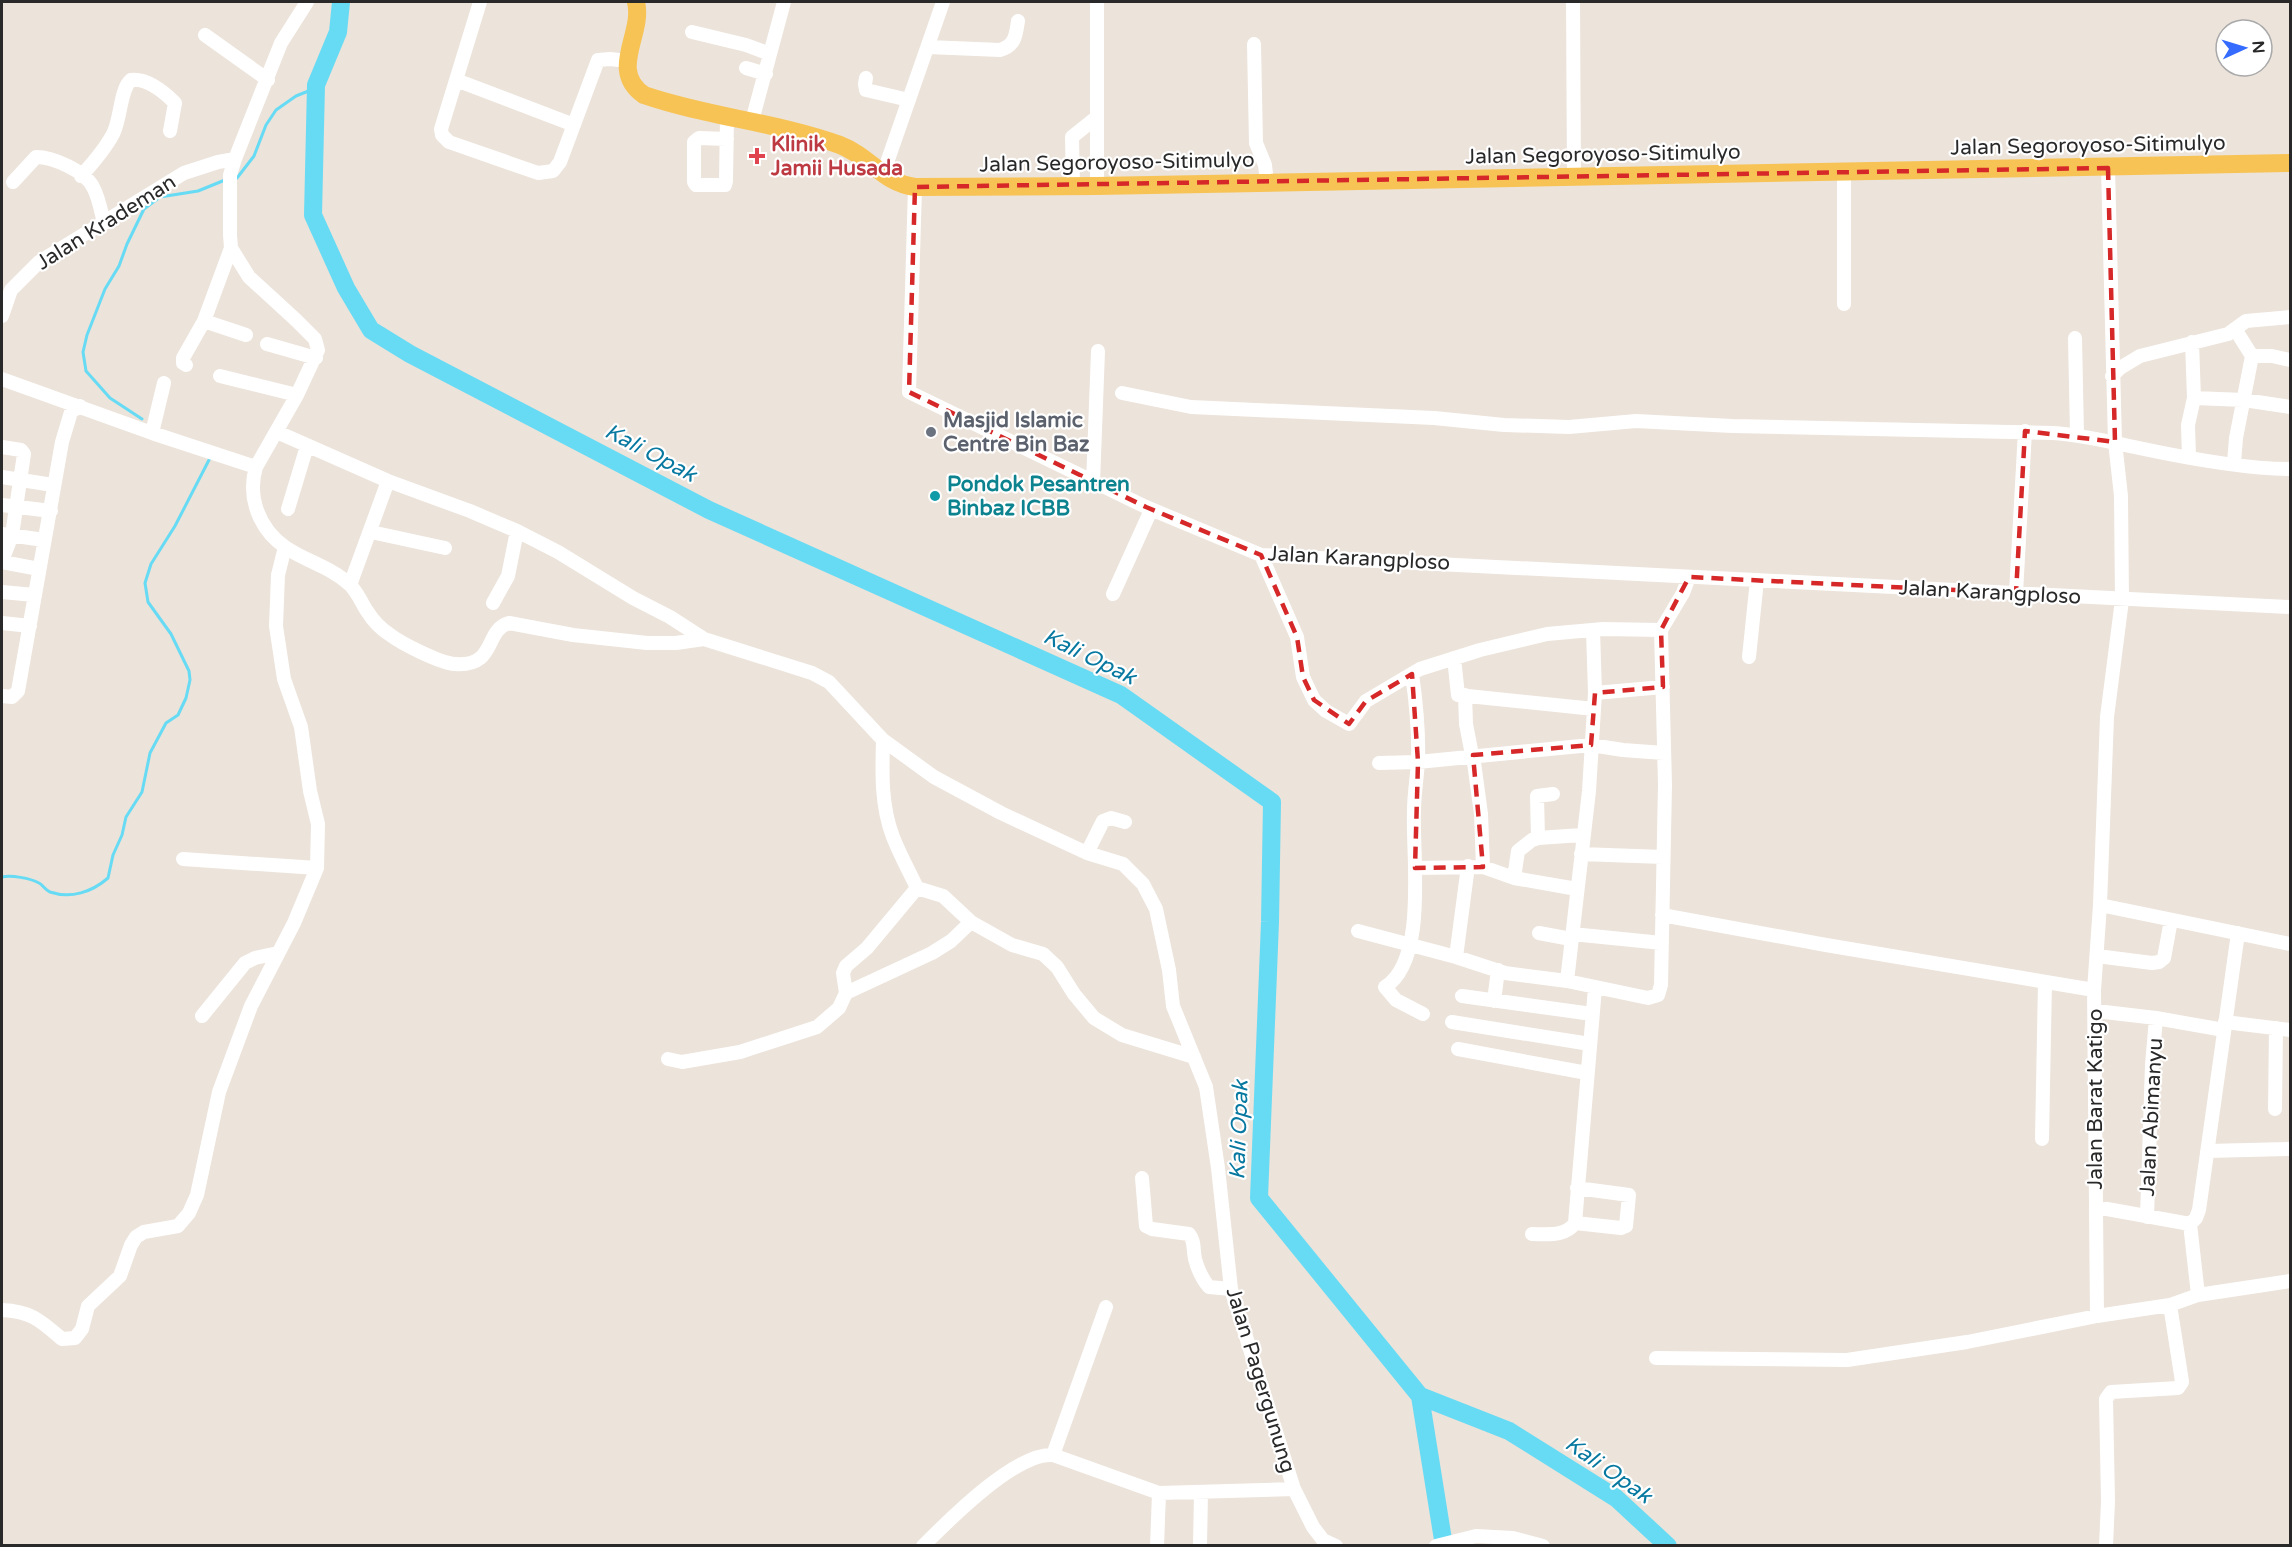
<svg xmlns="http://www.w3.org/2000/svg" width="2292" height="1547" font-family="'Varela Round',sans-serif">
	<rect width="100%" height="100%" fill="#ece3da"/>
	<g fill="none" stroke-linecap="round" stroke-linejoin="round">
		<path stroke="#67dbf4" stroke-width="3" d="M 234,179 L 237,178 L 254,156 L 266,125 L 276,110 L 296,96 L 316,88
			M 142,419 L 110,398 L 86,371 L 83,352 L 87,335 L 105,289 L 119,266 L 127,244 L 144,209 L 160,197 L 198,191 L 225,180
			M 2,877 C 11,875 30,878 39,883 C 43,885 45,890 50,892 C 71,899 92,892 108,878 L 113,855 L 122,835 L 126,817 L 142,792 L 150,753 L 166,723 L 178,715 L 186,698 L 190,680 L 189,671 L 171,634 L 148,602 L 145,583 L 151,564 L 175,526 L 210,458"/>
		<path stroke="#67dbf4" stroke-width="18" d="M 341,2 L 338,32 L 316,85 L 313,215 L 346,288 L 371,330 L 410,354 L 709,510 L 1121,695 L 1272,802 L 1270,922 L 1259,1198 L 1420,1396 L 1509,1431 L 1616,1498 L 1668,1546
			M 1420,1396 L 1444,1546"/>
		<path stroke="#fff" stroke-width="14" d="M 307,2 L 281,43 L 235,159 L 230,175 L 230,235 L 231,248 L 249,277 L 296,320 L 315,339 L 318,350 L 297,395 L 256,467 C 247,497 259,529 285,547 C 305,561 331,567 349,584 C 357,591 361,602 367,611 C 372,619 381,629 389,634 C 402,644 440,663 455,664 C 497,667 484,630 509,623 L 573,635 L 647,643 L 676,643 L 704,639 L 812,673 L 829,682 L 883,740 L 934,777 L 1001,813 L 1087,853 L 1123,864 L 1143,884 L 1156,909 L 1169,970 L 1173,1006 L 1206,1087 L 1218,1168 L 1231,1289 L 1294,1489 L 1313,1527 L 1323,1540 L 1336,1546
			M 480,2 L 441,129 L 442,135 L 449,142 L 538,173 L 553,171 L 560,162 L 598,60 L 610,59 L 628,61
			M 1573,2 L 1574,177
			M 692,32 L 746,45 L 770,54
			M 205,35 L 268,80
			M 1254,44 L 1256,143 L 1265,165 L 1267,183
			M 928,47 L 1000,50 C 1015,46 1016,35 1018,21
			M 746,68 L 766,74
			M 866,78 L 865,84 L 866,90 L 909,100
			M 456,80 L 574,125
			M 1097,117 L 1097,186
			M 752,121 L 784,2
			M 727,139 L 699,138 L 694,142 L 694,182 L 696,185 L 725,185 L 726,181 L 727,116
			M 883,174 L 943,2
			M 81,176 C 93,163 105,149 113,134 C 121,119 120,89 131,80 C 147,78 164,92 175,103 L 170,131
			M 13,182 L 36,157 C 53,157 85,171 93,187 C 99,198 101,211 104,223
			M 1073,186 L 1072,137 L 1097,117 L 1097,2
			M 915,187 L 909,392 L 1146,507 L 1261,555 L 2290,607
			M 1844,304 L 1844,173
			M 2,316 L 11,290 L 39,262 L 184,173 L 218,162 L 235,159
			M 204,321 L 246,335
			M 2075,338 L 2077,434
			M 267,344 L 316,358
			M 2252,356 L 2272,356 L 2290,360
			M 186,365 L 183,363 L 183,358 L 204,321 L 231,248
			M 220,376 L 297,395
			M 2112,376 L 2120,368 L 2140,356 L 2228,334 L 2246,321 L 2290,317
			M 2,379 L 152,433 L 256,467
			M 1122,393 L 1191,407 L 1434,418 L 1504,425 L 1569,427 L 1636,421 L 1732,426 L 2053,433 C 2083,435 2110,442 2139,448 C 2186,458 2243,469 2290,469
			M 2194,398 L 2244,400 L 2290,407
			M 277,432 L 388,481 L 470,511 L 517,531 L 558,552 L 633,598 L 670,617 L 704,639
			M 152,433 L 164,383
			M 2,447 L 21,450 L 24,454 L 12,535 L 2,561
			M 2189,457 L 2188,425 L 2194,398 L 2192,342
			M 2234,463 L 2236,438 L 2252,356 L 2235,329
			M 2,477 L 53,485
			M 1093,483 L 1098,351
			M 2,505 L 51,511
			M 288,509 L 307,446
			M 371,532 L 445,548
			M 2,534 L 44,540
			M 1261,555 L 1297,637 L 1303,677 L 1314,700 L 1326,711 L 1349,724 L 1366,701 L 1420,669 L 1480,650 L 1547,634 L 1603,629 L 1661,630
			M 2,562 L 39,569
			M 350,585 L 388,481
			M 2,592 L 34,595
			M 2016,593 L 2025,431
			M 1113,594 L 1151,510
			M 493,603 L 508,576 L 517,531
			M 2,623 L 30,626
			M 1749,657 L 1757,580
			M 1454,658 L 1458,695 L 1594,709
			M 1412,674 C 1416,702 1419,733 1418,761 C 1417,778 1414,795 1414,811 C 1412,855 1428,960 1385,987 L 1396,1000 L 1423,1014
			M 1595,693 L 1663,687
			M 1465,695 L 1466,724 L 1472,755
			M 2,696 L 12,697 L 18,691 L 62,442 L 71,412 L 80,406
			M 883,740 C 882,773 881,806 893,837 C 900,855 909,871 917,888 L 943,896 L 971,922 L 1012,945 L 1043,954 L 1057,967 L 1074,994 L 1094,1018 L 1122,1035 L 1194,1057
			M 1473,755 L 1481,814 L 1483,867
			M 1379,763 L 1418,762 L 1591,745 L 1623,750 L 1664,753
			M 1538,838 L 1537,796 L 1553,794
			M 1087,853 L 1103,821 L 1111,818 L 1125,822
			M 1581,854 L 1663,857
			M 183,859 L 317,868
			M 1415,868 L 1483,867 L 1514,878 L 1577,889
			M 1514,878 L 1518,851 L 1532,840 L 1538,838 L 1582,835
			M 2100,905 L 2290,944
			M 1662,915 L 1826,945 L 2094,990 L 2096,1207 L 2190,1224 L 2198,1295 L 2290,1281
			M 1358,931 L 1456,957 L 1505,973 L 1567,981 L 1648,998 L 1658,995 L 1661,985 L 1665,785 L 1661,630 L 1683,593 L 1689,577
			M 1539,933 L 1571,939
			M 1572,934 L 1662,943
			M 2097,956 L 2152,963 L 2159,962 L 2164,958 L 2171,920
			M 1456,957 L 1468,866
			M 1567,981 L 1589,791 L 1595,693 L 1593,630
			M 2094,990 L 2100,905 L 2107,717 L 2122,600 L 2121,496 L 2115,442 L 2108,168
			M 846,993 L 843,973 L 846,966 L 867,948 L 917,888
			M 1462,996 L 1592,1014
			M 1494,1001 L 1498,970
			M 2096,1011 L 2156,1018 L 2224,1030
			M 202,1016 L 245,963 L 255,958 L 278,953
			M 1452,1022 L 1590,1044
			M 2225,1022 L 2290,1030
			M 1458,1049 L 1587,1073
			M 668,1059 L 682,1062 L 740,1052 L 817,1027 L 839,1008 L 846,993 L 932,953 L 951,941 L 971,922
			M 2275,1109 L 2276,1028
			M 2042,1139 L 2045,982
			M 2207,1151 L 2290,1149
			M 1142,1178 L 1146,1226 L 1152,1229 L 1189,1234 C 1195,1241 1193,1250 1195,1259 C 1198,1270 1202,1279 1209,1287 L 1231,1289
			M 2096,1207 L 2097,1316
			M 2147,1217 L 2152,1065 L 2156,1018
			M 1575,1223 L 1595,988
			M 2190,1224 L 2196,1218 L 2199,1210 L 2238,933
			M 1532,1234 C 1548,1234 1565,1237 1575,1223 L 1621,1228 L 1626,1226 L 1629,1195 L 1577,1188
			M 2,1310 C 31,1311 41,1321 62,1339 L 75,1338 L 82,1329 L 88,1306 L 120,1276 L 131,1245 L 136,1237 L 144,1232 L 178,1226 L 189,1213 L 197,1195 L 219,1092 L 251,1006 L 294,923 L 317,868 L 318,824 L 310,791 L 301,727 L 284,679 L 276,626 L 278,575 L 285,547
			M 1656,1358 L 1847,1360 L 1967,1342 L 2097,1316 L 2170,1305 L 2198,1295
			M 1053,1455 L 1106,1307
			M 923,1546 C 949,1520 1016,1452 1053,1455 L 1159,1493 L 1294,1489
			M 1157,1546 L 1159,1493
			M 1200,1546 L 1201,1492
			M 1436,1546 L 1476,1536 L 1513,1538 L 1543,1546
			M 2106,1546 L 2108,1501 L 2106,1399 L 2111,1392 L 2178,1388 L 2182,1382 L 2181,1375 L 2170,1305"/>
		<path stroke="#f7c354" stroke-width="18" d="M 636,2 C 644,34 608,70 644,95 C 708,117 777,122 840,145 C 871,157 883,183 915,187 L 1097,186 L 2290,163"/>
	</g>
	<path fill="none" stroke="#d62828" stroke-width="4.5" stroke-dasharray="12 8" stroke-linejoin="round" d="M 2108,168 L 2115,442 L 2025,431 L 2016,593 L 1689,577 L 1661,630 L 1663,687 L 1595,693 L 1591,745 L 1473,755 L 1483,867 L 1415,868 L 1418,762 L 1412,674 L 1366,701 L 1349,724 L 1314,700 L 1303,677 L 1297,637 L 1261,555 L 1146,507 L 909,392 L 915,187 Z"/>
	<path fill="#e0444e" stroke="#fff" stroke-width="2" d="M754 147h6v6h6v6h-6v6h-6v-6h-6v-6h6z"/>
	<circle fill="#6b7280" stroke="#fff" stroke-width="2" cx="931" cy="432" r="6"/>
	<circle fill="#0f9aa8" stroke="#fff" stroke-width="2" cx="935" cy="496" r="6"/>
	<g text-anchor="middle" stroke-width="4.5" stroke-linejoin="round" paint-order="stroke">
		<g font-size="21" font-weight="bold" fill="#be3a42" stroke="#fff" text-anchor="start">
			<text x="771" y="151">Klinik<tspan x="771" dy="24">Jamii Husada</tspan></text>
		</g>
		<g font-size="21" fill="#292929" stroke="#fff">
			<text transform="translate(2088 145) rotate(-1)" y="7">Jalan Segoroyoso-Sitimulyo</text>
			<text transform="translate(1603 154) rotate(-1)" y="7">Jalan Segoroyoso-Sitimulyo</text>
			<text transform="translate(1117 162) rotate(-1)" y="7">Jalan Segoroyoso-Sitimulyo</text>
			<text transform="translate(106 222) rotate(-32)" y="7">Jalan Krademan</text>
			<text transform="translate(1359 558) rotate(3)" y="7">Jalan Karangploso</text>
			<text transform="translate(1990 592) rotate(3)" y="7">Jalan Karangploso</text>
			<text transform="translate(2095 1099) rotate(-90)" y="7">Jalan Barat Katigo</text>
			<text transform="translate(2151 1117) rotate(-87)" y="7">Jalan Abimanyu</text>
			<text transform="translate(1261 1380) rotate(73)" y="7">Jalan Pagergunung</text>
		</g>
		<g font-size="21" font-weight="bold" fill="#5b616d" stroke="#fff" text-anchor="start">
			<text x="943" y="427">Masjid Islamic<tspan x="943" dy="24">Centre Bin Baz</tspan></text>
		</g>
		<g font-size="21" font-weight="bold" fill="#0d838f" stroke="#fff" text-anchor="start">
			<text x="947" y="491">Pondok Pesantren<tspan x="947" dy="24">Binbaz ICBB</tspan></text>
		</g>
		<g font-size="22" font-style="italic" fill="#0778a0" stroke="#fff">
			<text transform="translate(651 452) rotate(28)" y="8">Kali Opak</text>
			<text transform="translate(1090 656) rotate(26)" y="8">Kali Opak</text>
			<text transform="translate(1238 1130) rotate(-88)" y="8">Kali Opak</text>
			<text transform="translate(1609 1469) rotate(35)" y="8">Kali Opak</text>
		</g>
	</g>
	<rect width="2292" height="1547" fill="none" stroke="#292929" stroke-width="6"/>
	<g transform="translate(2244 48) rotate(86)"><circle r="28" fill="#ffffff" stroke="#a9a9a9" stroke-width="1.5"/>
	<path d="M0-4.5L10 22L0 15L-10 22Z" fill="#356cff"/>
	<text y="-9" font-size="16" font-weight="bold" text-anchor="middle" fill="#292929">N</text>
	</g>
</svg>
